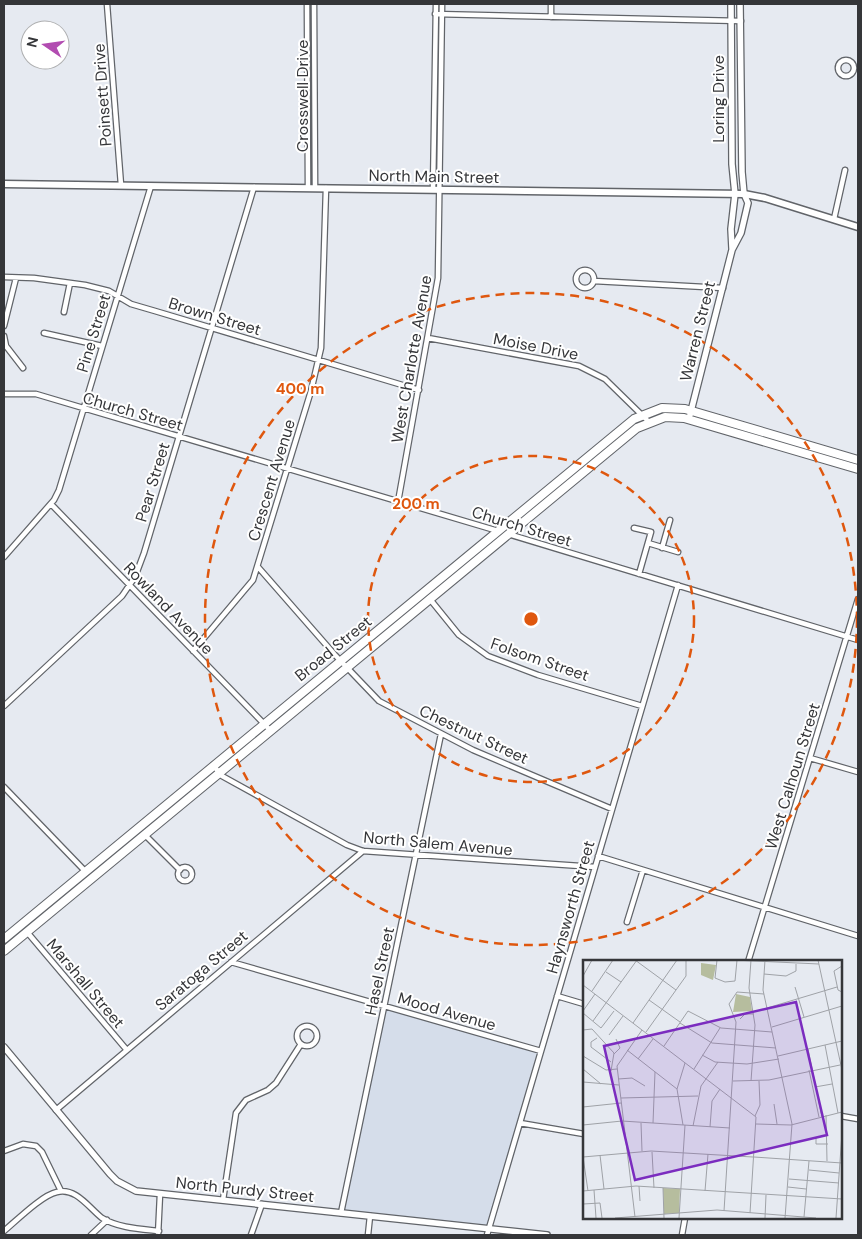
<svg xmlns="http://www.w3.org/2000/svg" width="862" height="1239" font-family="'DM Sans',sans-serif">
	<rect width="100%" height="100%" fill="#e6eaf1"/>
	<path fill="#d5ddea" d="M 384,1006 L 541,1051 L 489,1229 L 341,1213 Z"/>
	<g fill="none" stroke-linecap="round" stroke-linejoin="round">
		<g stroke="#616469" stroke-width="7">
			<path id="minor" d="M 107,4 L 121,185
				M 307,4 L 308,188
				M 314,4 L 315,188
				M 435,14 L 741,21
				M 551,17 L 551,4
				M838 68a8 8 0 1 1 16 0a8 8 0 1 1-16 0Z
				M 433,189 L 436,4
				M 834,219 L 845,170
				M576 279a9 9 0 1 1 18 0a9 9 0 1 1-18 0Z
				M 4,277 L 34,278 L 85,285 L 109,291 L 131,304 L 155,311 L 419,390
				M 594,281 L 723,288
				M 64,312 L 70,283
				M 4,326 L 16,278
				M 44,333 L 102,346
				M 4,336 L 6,346 L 23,368
				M 428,338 L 579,366 L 605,379 L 649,422
				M 4,394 L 36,394 L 498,531
				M 398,502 L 438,278 L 442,4
				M 51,504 L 270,730
				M 634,528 L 651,532 L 639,574
				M 508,534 L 858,640
				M 648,543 L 678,552
				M 662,548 L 670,520
				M 4,557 L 54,500 L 59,490 L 151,186
				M 258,567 L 335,655 L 379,701 L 473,750 L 612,809
				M 429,598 L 459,635 L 488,656 L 538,675 L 642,706
				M 193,651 L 253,580 L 311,391 L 321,348 L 326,188
				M 4,706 L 122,596 L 135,577 L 144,553 L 254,187
				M 810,758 L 858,772
				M 213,765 L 222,776 L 347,845 L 363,851 L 595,867
				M 4,787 L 85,871
				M 144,834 L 180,870
				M 598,856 L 858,936
				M178 874a7 7 0 1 1 14 0a7 7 0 1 1-14 0Z
				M 627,922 L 643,870
				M 27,932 L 126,1049
				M 231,962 L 541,1051
				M 748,962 L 858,599
				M 557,996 L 584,1004
				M297 1036a10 10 0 1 1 20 0a10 10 0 1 1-20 0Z
				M 56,1110 L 363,851
				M 841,1116 L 858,1119
				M 520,1123 L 584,1134
				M 4,1151 L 23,1144 L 36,1146 L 42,1152 L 61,1191
				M 223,1200 L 236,1113 L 246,1100 L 268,1090 L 276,1083 L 301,1044
				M 341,1213 L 441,734
				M 4,1231 C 16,1221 42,1195 57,1192 C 76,1187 89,1208 102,1218 C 118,1228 141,1229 159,1231
				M 91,1235 L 107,1220
				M 158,1235 L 160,1194
				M 251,1235 L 262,1204
				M 368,1235 L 370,1216
				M 487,1235 L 678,585
				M 682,1235 L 685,1218"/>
		</g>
		<g stroke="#616469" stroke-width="8">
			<path id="tertiary" d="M 731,4 L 732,164 L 735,194 L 731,229 L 732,248
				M 690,415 L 732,250 L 741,233 L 748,203 L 744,194 L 742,172 L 740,4
				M 4,1047 L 110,1174 L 117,1181 L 136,1191 L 547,1235"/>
		</g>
		<g stroke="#616469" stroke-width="9">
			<path id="secondary" d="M 4,184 L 744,194 L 765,198 L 858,227"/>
		</g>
		<g stroke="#616469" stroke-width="10">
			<path id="primary" d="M 4,939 L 634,419 L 662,408 L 685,409 L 858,460
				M 4,951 L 637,428 L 665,417 L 684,418 L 858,469"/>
		</g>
		<use href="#minor" stroke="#fff" stroke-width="4.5"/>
		<use href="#tertiary" stroke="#fff" stroke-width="5.5"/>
		<use href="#secondary" stroke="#fff" stroke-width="6"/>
		<use href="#primary" stroke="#fff" stroke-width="8"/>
	</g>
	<g fill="none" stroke="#df570e" stroke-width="2.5" stroke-dasharray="9 6">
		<circle cx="531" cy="619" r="163"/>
		<circle cx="531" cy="619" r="326"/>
	</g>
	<g text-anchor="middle" stroke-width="4" stroke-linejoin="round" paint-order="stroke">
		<g font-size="16" fill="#353639" stroke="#fff">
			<text transform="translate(102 95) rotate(-94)" y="6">Poinsett Drive</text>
			<text transform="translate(302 96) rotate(-90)" y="6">Crosswell Drive</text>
			<text transform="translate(718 99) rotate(-90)" y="6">Loring Drive</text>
			<text transform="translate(434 176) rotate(1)" y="6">North Main Street</text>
			<text transform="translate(215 316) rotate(17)" y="6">Brown Street</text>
			<text transform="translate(697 331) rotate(-76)" y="6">Warren Street</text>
			<text transform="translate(93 333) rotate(-73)" y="6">Pine Street</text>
			<text transform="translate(536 346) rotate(11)" y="6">Moise Drive</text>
			<text transform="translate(411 359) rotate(-80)" y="6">West Charlotte Avenue</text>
			<text transform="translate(133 411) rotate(16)" y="6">Church Street</text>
			<text transform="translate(271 480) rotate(-73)" y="6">Crescent Avenue</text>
			<text transform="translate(152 482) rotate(-73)" y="6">Pear Street</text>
			<text transform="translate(522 526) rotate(17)" y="6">Church Street</text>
			<text transform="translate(169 608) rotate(46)" y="6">Rowland Avenue</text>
			<text transform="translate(333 648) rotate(-39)" y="6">Broad Street</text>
			<text transform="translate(540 659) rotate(19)" y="6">Folsom Street</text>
			<text transform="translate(474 734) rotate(25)" y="6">Chestnut Street</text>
			<text transform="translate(792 776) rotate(-73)" y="6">West Calhoun Street</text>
			<text transform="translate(438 843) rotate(5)" y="6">North Salem Avenue</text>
			<text transform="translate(570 907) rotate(-74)" y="6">Haynsworth Street</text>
			<text transform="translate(201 970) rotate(-40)" y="6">Saratoga Street</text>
			<text transform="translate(379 971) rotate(-78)" y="6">Hasel Street</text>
			<text transform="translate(86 983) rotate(50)" y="6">Marshall Street</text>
			<text transform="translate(447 1011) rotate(16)" y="6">Mood Avenue</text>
			<text transform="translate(245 1189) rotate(6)" y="6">North Purdy Street</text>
		</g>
	</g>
	<g transform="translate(583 960)">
		<rect width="259" height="259" fill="#e6eaf1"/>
		<path d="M 118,3 L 133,5 L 130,20 L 118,15 ZM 153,34 L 167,37 L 169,51 L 150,52 ZM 80,228 L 97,229 L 96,253 L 81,254 Z" fill="#b6bd9e"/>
		<path fill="none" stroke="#9fa2a7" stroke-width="1" d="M 52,0 L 93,30M 134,0 L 132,18 L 142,22 L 152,21 L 154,0M 150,0 L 236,4M 182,0 L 180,30 L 209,164 L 202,258M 235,0 L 259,110M 259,6 L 251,11 L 255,30 L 259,32M 23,12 L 38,22M 181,14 L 203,16 L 213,11 L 213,4M 0,16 L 9,0M 0,25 L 173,157 L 167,253M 212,27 L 221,57M 9,31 L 30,0M 66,40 L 97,62M 184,48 L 254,27M 0,51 L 12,34M 0,53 L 18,68 L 31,51M 157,59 L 162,54 L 171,54M 10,61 L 54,0M 50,63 L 94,0M 97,63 L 129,83 L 193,88M 189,67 L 259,46M 0,70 L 9,69 L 31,93 L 28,111M 63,72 L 103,16 L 103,0M 26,75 L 40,56M 14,78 L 8,82 L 8,87 L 28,102M 242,85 L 255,153M 81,86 L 105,51 L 138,68 L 189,72M 225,89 L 239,157M 44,90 L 94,129M 31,94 L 37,88 L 33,79M 119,95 L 132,102 L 164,104 L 196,99M 0,96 L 23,110 L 34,109M 195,96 L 259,81M 55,99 L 70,79M 0,109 L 18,124M 111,109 L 137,68M 226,110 L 236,157M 35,119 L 49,118 L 62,126M 150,121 L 186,120 L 257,105M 168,121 L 172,65 L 166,28 L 168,0M 0,122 L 36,125M 232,127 L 249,124M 38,138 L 115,136M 191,144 L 194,164M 0,147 L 38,143M 243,155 L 244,201M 172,156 L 177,145 L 176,121M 58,163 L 59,191M 70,163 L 72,112M 173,164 L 208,165 L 259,152M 0,165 L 39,161 L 147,168M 100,165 L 94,129 L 102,103M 110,166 L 118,126 L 135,102M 127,167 L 129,141 L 137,129M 233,177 L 233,184 L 245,184M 69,192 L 71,228M 17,195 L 21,229M 0,197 L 68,191 L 170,197M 0,197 L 5,231M 171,197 L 259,203M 226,210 L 256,213M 206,219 L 256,223M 56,226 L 57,241M 205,227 L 223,229M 80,228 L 81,258M 11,230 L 13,258M 0,231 L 53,226 L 259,239M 122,231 L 125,194M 0,244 L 17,243 L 19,258M 141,251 L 153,62 L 146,44 L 154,32 L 181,34M 52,257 L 34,106 L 59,70M 221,257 L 226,201M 32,258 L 134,250 L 233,258M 96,258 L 102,165M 182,258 L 183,235M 253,258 L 259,173"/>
		<path fill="#7b2cbf" fill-opacity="0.15" stroke="#7b2cbf" stroke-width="2.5" d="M 213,42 L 244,175 L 52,220 L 21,86 Z"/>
		<rect width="259" height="259" fill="none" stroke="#353639" stroke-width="2.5"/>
	</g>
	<circle cx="531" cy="619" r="8" fill="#df570e" stroke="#fff" stroke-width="2.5"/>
	<g font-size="15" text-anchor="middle" font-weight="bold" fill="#df570e" stroke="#fff" stroke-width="4" stroke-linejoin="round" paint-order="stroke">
		<text x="300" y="394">400 m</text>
		<text x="416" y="509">200 m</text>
	</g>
	<rect width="862" height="1239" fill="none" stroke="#353639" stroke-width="10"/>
	<g transform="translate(45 45) rotate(283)"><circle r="24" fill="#ffffff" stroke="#aeafb0"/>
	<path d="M0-4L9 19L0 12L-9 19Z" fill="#b24cb1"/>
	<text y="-8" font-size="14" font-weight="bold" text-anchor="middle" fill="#353639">N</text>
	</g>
</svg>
